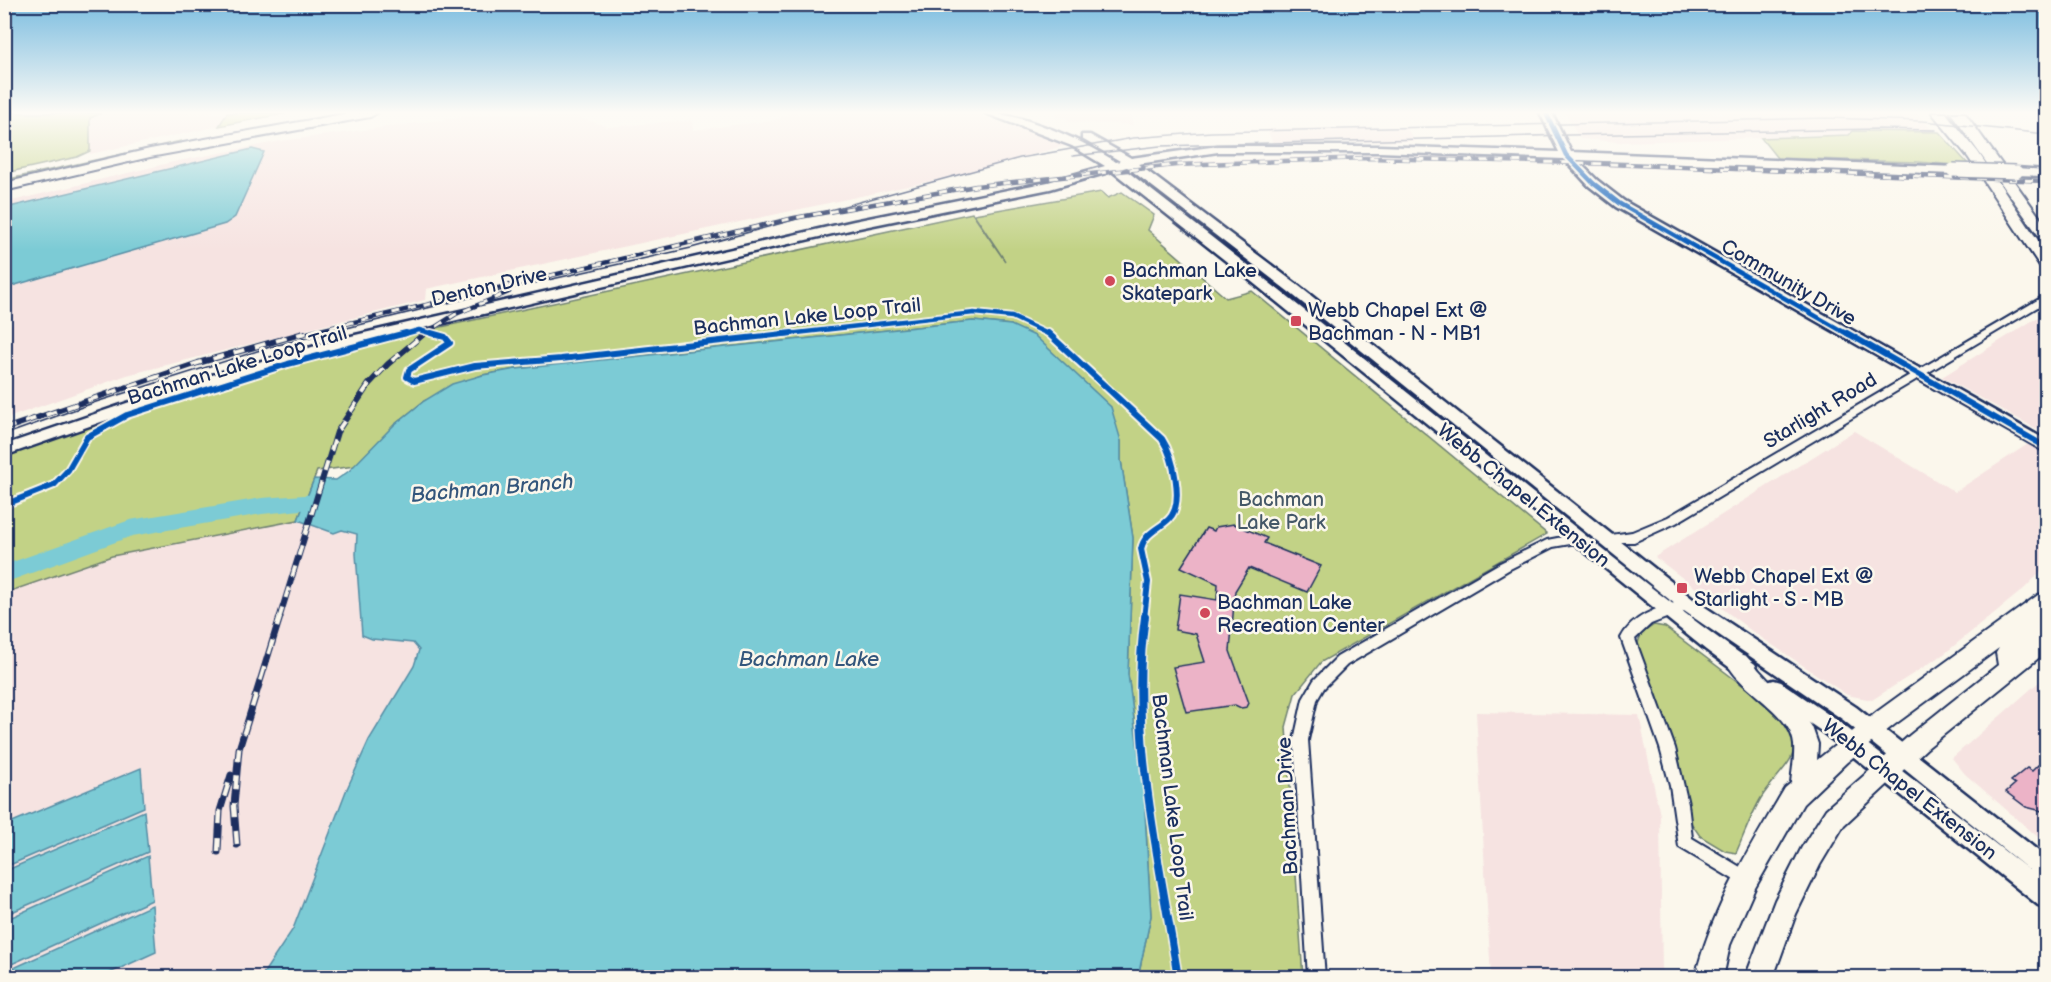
<svg xmlns="http://www.w3.org/2000/svg" width="2051" height="982" font-family="'Balsamiq Sans',sans-serif">
	<rect width="100%" height="100%" fill="#fbf7ec"/>
	<filter id="ink" filterUnits="userSpaceOnUse"><feTurbulence type="fractalNoise" baseFrequency=".0167" numOctaves="2"/><feDisplacementMap in="SourceGraphic" scale="12" xChannelSelector="R" yChannelSelector="G"/><feConvolveMatrix kernelMatrix="1 2 1 2 8 2 1 2 1" color-interpolation-filters="sRGB"/></filter>
	<g filter="url(#ink)">
		<path fill="#f6e3e1" d="M 102,113 L 227,113 L 219,126 L 90,154 L 90,118 Z
			M 493,113 L 576,116 L 608,127 L 692,120 L 693,130 L 775,120 L 792,113 L 973,113 L 1068,145 L 945,178 L 426,289 L 425,300 L 127,375 L 5,419 L 5,330 L 13,323 L 9,293 L 5,294 L 4,203 L 173,162 L 281,141 Z
			M 1056,113 L 1131,113 L 1133,125 L 1067,122 L 1067,118 L 1056,118 Z
			M 1565,113 L 1916,113 L 1934,132 L 1889,131 L 1849,135 L 1795,135 L 1796,137 L 1620,142 L 1580,139 Z
			M 1406,127 L 1415,141 L 1273,144 L 1267,129 Z
			M 1373,155 L 1560,160 L 1564,165 L 1400,160 L 1297,160 L 1155,169 L 1172,163 L 1198,161 Z
			M 1589,161 L 1960,173 L 1966,180 L 1588,166 Z
			M 2043,314 L 2046,314 L 2046,434 L 1942,377 Z
			M 1854,431 L 1955,492 L 2028,444 L 2046,454 L 2046,566 L 2025,588 L 1944,654 L 1872,700 L 1847,695 L 1753,632 L 1655,557 Z
			M 298,520 L 333,533 L 342,530 L 357,534 L 356,554 L 362,635 L 372,639 L 413,643 L 419,650 L 414,666 L 369,740 L 346,791 L 293,929 L 261,977 L 5,977 L 4,593 L 112,556 Z
			M 2046,676 L 2046,844 L 1965,774 L 1952,758 Z
			M 1476,712 L 1639,715 L 1660,815 L 1662,977 L 1491,977 Z"/>
		<path fill="#c2d286" stroke="#6e8072" stroke-width="1.5" d="M 4,113 L 102,113 L 90,118 L 90,151 L 77,157 L 5,173 Z
			M 227,113 L 288,113 L 219,126 Z
			M 1853,131 L 1939,132 L 1970,166 L 1918,162 L 1777,158 L 1761,138 L 1849,135 Z
			M 181,141 L 5,184 L 4,180 Z
			M 1101,192 L 1108,198 L 1122,192 L 1154,215 L 1148,230 L 1226,298 L 1252,291 L 1547,534 L 1321,662 L 1295,694 L 1286,727 L 1303,978 L 1138,977 L 1151,916 L 1144,796 L 1128,674 L 1133,538 L 1121,460 L 1121,441 L 1011,325 L 973,321 L 516,369 L 482,375 L 424,401 L 394,425 L 355,466 L 317,471 L 298,520 L 112,556 L 5,593 L 5,458 L 20,451 L 120,416 L 325,352 L 972,213 L 1005,261 L 974,214 Z
			M 1654,625 L 1665,627 L 1774,709 C 1813,755 1787,759 1761,798 C 1751,815 1744,835 1736,853 L 1725,851 L 1700,836 L 1691,823 L 1679,760 L 1658,699 L 1637,646 L 1641,634 Z"/>
		<path fill="#7bcbd5" stroke="#558da5" stroke-width="1.5" d="M 252,149 L 264,152 L 235,217 L 225,224 L 5,288 L 5,208 Z
			M 973,321 L 1011,325 L 1035,336 L 1111,407 L 1121,441 L 1121,460 L 1133,538 L 1128,674 L 1144,796 L 1151,916 L 1138,977 L 261,977 L 293,929 L 346,791 L 369,740 L 414,666 L 419,650 L 413,643 L 372,639 L 362,635 L 356,554 L 357,534 L 342,530 L 334,533 L 298,520 L 314,479 L 336,480 L 349,471 L 394,425 L 424,401 L 452,384 L 483,375 L 516,369 Z
			M 141,768 L 144,807 L 5,867 L 5,825 Z
			M 144,811 L 148,852 L 5,915 L 5,871 Z
			M 148,856 L 152,900 L 5,967 L 5,920 Z
			M 152,905 L 156,952 L 101,977 L 5,977 L 5,972 Z"/>
		<g fill="none" stroke-linecap="round" stroke-linejoin="round">
			<path fill="#7bcbd5" fill-rule="evenodd" d="M 333,493 L 340,496 L 344,501 L 340,506 L 262,514 L 132,536 L 4,583 L 4,565 L 130,520 L 262,498 Z"/>
		</g>
		<path fill="#ecb3c7" stroke="#1b2f5e" stroke-width="1.5" d="M 1234,524 L 1267,538 L 1264,543 L 1321,566 L 1307,592 L 1249,568 L 1235,591 L 1230,651 L 1249,703 L 1247,707 L 1241,708 L 1235,705 L 1186,712 L 1173,667 L 1205,662 L 1196,634 L 1175,630 L 1180,594 L 1217,600 L 1218,584 L 1181,567 L 1206,528 L 1214,531 L 1216,527 Z
			M 2038,765 L 2046,771 L 2046,812 L 2026,807 L 2006,792 L 2015,784 L 2011,781 L 2027,768 L 2032,771 Z"/>
		<g fill="none" stroke-linecap="round" stroke-linejoin="round">
			<g stroke="#1b2f5e" stroke-width="4">
				<path id="street" d="M 2046,295 L 2046,302 L 1676,523 L 1634,542 L 1604,542 L 1602,539 L 1604,536 L 1632,532 L 1668,517 Z
					M 1578,534 L 1582,536 L 1584,539 L 1582,542 L 1553,547 L 1510,569 L 1347,665 L 1324,688 L 1317,700 L 1308,740 L 1325,978 L 1308,978 L 1294,740 L 1303,699 L 1314,680 L 1337,657 L 1500,563 L 1547,540 Z
					M 1687,599 L 1692,600 L 1694,604 L 1692,608 L 1651,624 L 1635,639 L 1675,748 L 1688,804 L 1692,838 L 1752,874 L 1754,879 L 1752,884 L 1746,887 L 1679,847 L 1670,785 L 1660,748 L 1621,638 C 1634,613 1662,607 1687,599 Z"/>
			</g>
			<g stroke="#1b2f5e" stroke-width="5">
				<path id="secondary" d="M 985,113 C 1019,112 1087,142 1116,162 L 1120,161 L 1082,139 L 1082,135 L 1090,135 L 1131,158 L 1218,146 L 1379,146 L 1559,152 L 1540,113 L 1552,113 L 1571,152 L 1957,167 L 1959,170 L 1953,174 L 1577,160 L 1597,180 L 1624,201 L 2046,440 L 2046,452 L 1616,207 L 1589,186 L 1564,159 L 1379,152 L 1218,152 L 1138,164 L 1299,286 L 1693,599 L 1856,707 L 2046,857 L 2046,880 L 2039,878 L 2046,884 L 2046,908 L 2038,905 L 1824,733 L 1767,694 L 1764,688 L 1767,682 L 1774,680 L 1781,682 L 1838,721 L 2029,870 L 1842,719 L 1681,609 L 1289,292 L 1127,167 L 1123,168 C 1246,263 1368,361 1489,458 C 1577,528 1663,600 1755,664 L 1758,670 L 1755,676 L 1748,678 L 1741,676 L 1706,650 L 1241,273 L 1112,171 L 1050,189 L 854,229 L 353,344 L 204,386 L 4,456 L 4,445 L 194,380 L 351,336 L 854,221 L 1048,182 L 1105,166 L 1072,146 Z
					M 2016,168 L 2046,170 L 2046,176 L 2012,175 L 2012,169 Z"/>
			</g>
			<g stroke="#1b2f5e" stroke-width="4">
				<path id="primary" d="M 349,113 L 377,113 L 370,117 L 150,157 L 4,191 L 4,183 L 150,149 Z
					M 1932,113 L 1946,113 L 1978,152 L 2046,252 L 2046,268 L 2040,266 L 1968,157 Z
					M 1951,113 L 1965,113 L 2046,226 L 2046,240 L 2041,239 Z
					M 2046,593 L 2046,612 L 2042,615 L 2046,622 L 2046,652 L 1926,749 L 1844,825 L 1820,865 L 1796,914 L 1773,978 L 1745,978 L 1775,900 L 1802,847 L 1826,809 L 1910,735 L 1998,665 L 1996,653 L 1999,648 L 1894,725 L 1847,762 L 1803,804 L 1755,888 L 1730,945 L 1723,978 L 1695,978 C 1712,908 1749,849 1785,788 L 1791,783 C 1792,771 1795,757 1794,745 C 1792,713 1741,692 1727,663 L 1730,656 L 1738,654 L 1746,656 L 1770,682 L 1796,703 L 1812,727 L 1818,744 L 1817,760 L 1878,711 L 2038,595 Z"/>
			</g>
			<use href="#street" fill="#fbf7ec" fill-rule="evenodd"/>
			<use href="#secondary" fill="#fbf7ec" fill-rule="evenodd"/>
			<use href="#primary" fill="#fbf7ec" fill-rule="evenodd"/>
			<path stroke="#1b2f5e" stroke-width="1.5" d="M 1073,156 L 1160,146 L 1568,135 L 1876,129 L 1936,130
				M 4,435 L 96,402 L 270,347 L 472,297 L 691,248 L 1020,158 L 1133,138 L 1211,132 L 1826,118 L 1923,121 L 2046,134"/>
			<g stroke="#1b2f5e" stroke-width="4.5">
				<path id="rail-far2" d="M 299,335 L 794,218 L 976,186 L 1176,165 L 1365,158 L 1582,163 L 2046,181
					M 423,335 L 456,314 L 509,292"/>
			</g>
			<g stroke="#1b2f5e" stroke-width="6">
				<path id="rail-far1" d="M 4,429 L 198,363 L 304,333
					M 279,619 L 337,432 L 369,384 L 388,364 L 425,333"/>
			</g>
			<g stroke="#1b2f5e" stroke-width="7">
				<path id="rail" d="M 237,845 L 234,806 L 239,749 L 280,617
					M 218,852 L 220,811 L 231,775"/>
			</g>
			<use href="#rail-far2" stroke="#fbf7ec" stroke-width="3" stroke-dasharray="8" stroke-linecap="butt"/>
			<use href="#rail-far1" stroke="#fbf7ec" stroke-width="4" stroke-dasharray="11" stroke-linecap="butt"/>
			<use href="#rail" stroke="#fbf7ec" stroke-width="4.5" stroke-dasharray="14" stroke-linecap="butt"/>
			<g stroke="#1b2f5e" stroke-width="16" stroke-linecap="butt">
				<path id="secondary-bridge" d="M 1953,170 L 2016,172"/>
			</g>
			<use href="#secondary-bridge" stroke="#fbf7ec" stroke-width="13"/>
			<g stroke="#fbf7ec" stroke-width="8">
				<path id="cycleway-far2" d="M 1546,113 L 1566,155 L 1593,183 L 1620,204 L 1849,335
					M 401,335 L 419,330 L 437,335
					M 779,335 L 974,313 L 1012,317 L 1050,335"/>
			</g>
			<g stroke="#fbf7ec" stroke-width="10">
				<path id="cycleway-far1" d="M 431,333 L 445,337 L 450,343 L 409,370 L 407,377 L 414,381 L 475,366 L 561,359 L 792,333
					M 1048,333 L 1162,439 C 1173,456 1185,503 1169,519 C 1158,530 1145,532 1141,549 L 1148,582 L 1144,619
					M 1847,333 L 2046,447
					M 4,505 L 54,485 L 68,470 L 87,437 L 127,415 L 288,364 L 406,333"/>
			</g>
			<g stroke="#fbf7ec" stroke-width="11">
				<path id="cycleway" d="M 1145,617 C 1128,734 1160,862 1178,978"/>
			</g>
			<use href="#cycleway-far2" stroke="#0057b8" stroke-width="4.5"/>
			<use href="#cycleway-far1" stroke="#0057b8" stroke-width="6"/>
			<use href="#cycleway" stroke="#0057b8" stroke-width="8"/>
		</g>
	</g>
	<linearGradient id="sky" x2="0" y2="1"><stop stop-color="#7cbde0"/><stop offset="0.45" stop-color="#fdfbf6"/><stop offset="1" stop-color="#fdfbf6" stop-opacity="0"/></linearGradient>
	<rect width="2051" height="250" fill="url(#sky)"/>
	<g fill="#d1495b" stroke="#fbf7ec" stroke-width="2">
		<circle cx="1110" cy="281" r="6"/>
		<rect x="1290" y="315" width="12" height="12" rx="3"/>
		<rect x="1676" y="582" width="12" height="12" rx="3"/>
		<circle cx="1205" cy="613" r="6"/>
	</g>
	<g text-anchor="middle" stroke-width="5" stroke-linejoin="round" paint-order="stroke">
		<g font-size="20" fill="#1b2f5e" stroke="#fbf7ec" text-anchor="start">
			<text x="1122" y="277">Bachman Lake<tspan x="1122" dy="23">Skatepark</tspan></text>
			<text x="1308" y="317">Webb Chapel Ext @<tspan x="1308" dy="23">Bachman - N - MB1</tspan></text>
			<text x="1694" y="583">Webb Chapel Ext @<tspan x="1694" dy="23">Starlight - S - MB</tspan></text>
			<text x="1217" y="609">Bachman Lake<tspan x="1217" dy="23">Recreation Center</tspan></text>
		</g>
		<g font-size="20" fill="#1b2f5e" stroke="#fbf7ec">
			<text transform="translate(1789 282) rotate(30)" y="7">Community Drive</text>
			<text transform="translate(489 286) rotate(-13)" y="7">Denton Drive</text>
			<text transform="translate(807 316) rotate(-6)" y="7">Bachman Lake Loop Trail</text>
			<text transform="translate(237 365) rotate(-17)" y="7">Bachman Lake Loop Trail</text>
			<text transform="translate(1820 410) rotate(-31)" y="7">Starlight Road</text>
			<text transform="translate(1524 495) rotate(39)" y="7">Webb Chapel Extension</text>
			<text transform="translate(1910 789) rotate(38)" y="7">Webb Chapel Extension</text>
			<text transform="translate(1287 806) rotate(-93)" y="7">Bachman Drive</text>
			<text transform="translate(1173 807) rotate(83)" y="7">Bachman Lake Loop Trail</text>
		</g>
		<g font-size="20" fill="#455868" stroke="#fbf7ec">
			<text x="1281" y="506">Bachman<tspan x="1281" dy="23">Lake Park</tspan></text>
		</g>
		<g font-size="21" font-style="italic" fill="#33567c" stroke="#fbf7ec">
			<text transform="translate(492 488) rotate(-5)" y="7">Bachman Branch</text>
			<text x="809" y="666">Bachman Lake</text>
		</g>
	</g>
	<rect width="2051" height="982" fill="none" stroke="#fbf7ec" stroke-width="24"/>
	<rect x="12" y="12" width="2027" height="958" fill="none" stroke="#1b2f5e" stroke-width="2" filter="url(#ink)"/>
</svg>
